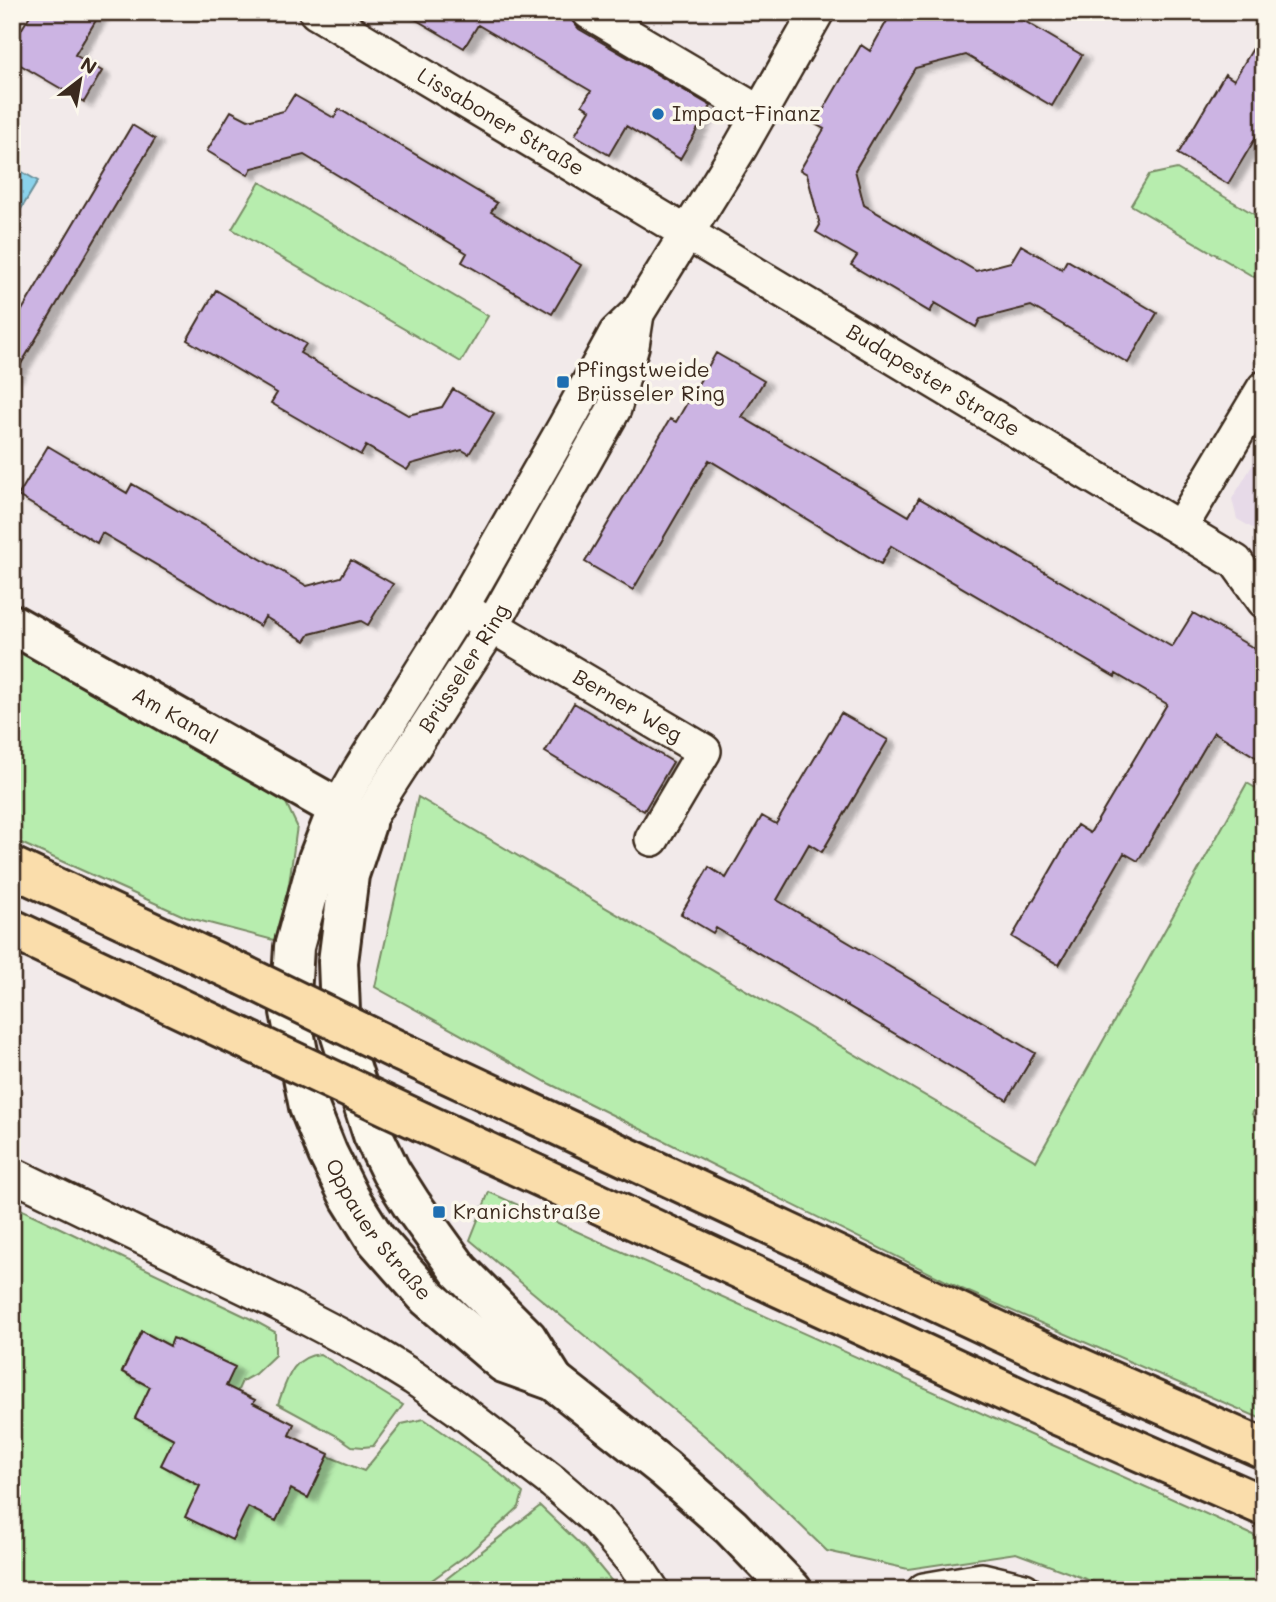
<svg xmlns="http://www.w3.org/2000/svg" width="1276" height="1602" font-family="Mali,sans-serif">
	<defs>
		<filter id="shadow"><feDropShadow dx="8" dy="4.5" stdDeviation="2" flood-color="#0004"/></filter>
	</defs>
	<rect width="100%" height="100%" fill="#f2eaea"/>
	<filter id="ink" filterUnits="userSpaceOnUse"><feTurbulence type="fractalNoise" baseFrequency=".0143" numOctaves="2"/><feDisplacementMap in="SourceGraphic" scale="14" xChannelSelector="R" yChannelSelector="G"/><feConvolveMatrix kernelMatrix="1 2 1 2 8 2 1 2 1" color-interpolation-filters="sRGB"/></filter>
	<g filter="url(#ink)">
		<path fill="#e7dae8" d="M 1264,446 L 1264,535 L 1237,519 L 1232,499 Z"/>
		<path fill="#b7edae" stroke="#798c66" stroke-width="2" d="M 1177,169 L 1264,220 L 1264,260 L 1254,277 L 1131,205 L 1149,175 Z
			M 260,182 L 488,316 L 461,362 L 232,229 Z
			M 12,648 L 278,786 L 297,826 L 281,942 L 186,917 L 12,839 Z
			M 1247,783 L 1264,793 L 1264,1092 L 1252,1114 L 1264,1128 L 1264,1420 L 962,1289 L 550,1084 L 375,987 L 418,797 L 1036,1161 Z
			M 489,1192 L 1264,1540 L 1264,1590 L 1115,1590 L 1016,1553 L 908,1569 L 827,1551 L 730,1457 L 470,1240 Z
			M 12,1205 L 253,1320 L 275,1332 L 275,1355 L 255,1374 L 242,1381 L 237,1392 L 226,1386 L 234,1367 L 174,1338 L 170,1346 L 142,1331 L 122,1372 L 150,1387 L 135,1418 L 174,1439 L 161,1465 L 200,1486 L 186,1517 L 232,1539 L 248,1507 L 276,1521 L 291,1489 L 308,1498 L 328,1456 L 364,1471 L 402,1424 L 424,1419 L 487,1463 L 523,1493 L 519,1507 L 468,1554 L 418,1590 L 12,1590 Z
			M 320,1354 L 403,1405 L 373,1446 L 363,1447 L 352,1446 L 339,1437 L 278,1404 C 287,1380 291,1357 320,1354 Z
			M 540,1506 L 585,1549 L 619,1590 L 432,1590 Z"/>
		<path fill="#8ad2eb" stroke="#6a8f99" stroke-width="2" d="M 12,166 L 38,181 L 12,224 Z"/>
		<path fill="#ccb4e3" stroke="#3b2a1e" stroke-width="2" filter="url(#shadow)" d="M 32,12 L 101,12 L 75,55 L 102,71 L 84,102 L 12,60 L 12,45 Z
			M 403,12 L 562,12 L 571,18 L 573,22 L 579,29 L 711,106 L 680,159 L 626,126 L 609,155 L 575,135 L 590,110 L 582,105 L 591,91 L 478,25 L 464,48 Z
			M 892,12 L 899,12 L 911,19 L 941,12 L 1009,12 L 1082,55 L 1052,106 L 966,55 L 915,68 L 855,170 L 864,205 L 976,271 L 1011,262 L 1021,245 L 1062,269 L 1067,260 L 1157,313 L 1128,363 L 1031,306 L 980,319 L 976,327 L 935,303 L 930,312 L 851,265 L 857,256 L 816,232 L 820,225 L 807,174 L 800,170 L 824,129 L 815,124 L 861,45 L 870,51 Z
			M 1264,30 L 1264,124 L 1228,184 L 1178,154 L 1225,74 L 1234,80 Z
			M 294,95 L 334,118 L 339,109 L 497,203 L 491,212 L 581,265 L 552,314 L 462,262 L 467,253 L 304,155 L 252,168 L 248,175 L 207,151 L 231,111 L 248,120 L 284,111 Z
			M 132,125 L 155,139 L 12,379 L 12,327 Z
			M 216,290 L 306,344 L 300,353 L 408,415 L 442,407 L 453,389 L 494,413 L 469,454 L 462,450 L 411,464 L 407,470 L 366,446 L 361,455 L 271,403 L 277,393 L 187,340 Z
			M 716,353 L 764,381 L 742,417 L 909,516 L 919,498 L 1172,647 L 1193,613 L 1264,654 L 1264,762 L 1214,732 L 1138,861 L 1124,853 L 1059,965 L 1012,937 L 1077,825 L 1090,833 L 1167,704 L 1116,674 L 1115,677 L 891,546 L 881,564 L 709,460 L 633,590 L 585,562 L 670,419 L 676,422 Z
			M 48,446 L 127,493 L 132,484 L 307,586 L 341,577 L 351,560 L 393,584 L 368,625 L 361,621 L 310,634 L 305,641 L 265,617 L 260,626 L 102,533 L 97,543 L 18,496 Z
			M 574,703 L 673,762 L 644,811 L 545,752 Z
			M 841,713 L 888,740 L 822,852 L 809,844 L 777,900 L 1035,1053 L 1007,1100 L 716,928 L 713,933 L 681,914 L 709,867 L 726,878 L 762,816 L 776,824 Z
			M 142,1331 L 170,1346 L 173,1338 L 235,1367 L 226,1386 L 255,1400 L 253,1403 L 294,1424 L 289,1435 L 329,1454 L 308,1498 L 291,1489 L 276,1521 L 248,1507 L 232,1540 L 185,1517 L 200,1486 L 161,1465 L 174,1439 L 135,1418 L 150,1387 L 122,1372 Z"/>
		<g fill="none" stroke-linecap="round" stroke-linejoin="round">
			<g stroke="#3b2a1e" stroke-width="38">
				<g id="minor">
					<path id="s1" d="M 316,12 L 640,205 L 1236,562 L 1264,601"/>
					<path d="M 589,12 L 760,113"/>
					<path d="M 1180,528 L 1264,388"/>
					<path id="s2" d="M 475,616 L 704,751 L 652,839"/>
					<path d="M 338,808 L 359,771 L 461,608 L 565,426 L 616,333 L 638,312 L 687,233 L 741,146 L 817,12"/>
					<path id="s3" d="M 366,824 L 387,788 L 492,626 L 614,409 L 632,346 L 637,314"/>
					<path d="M 12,1174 L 280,1304 L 370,1351 L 414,1378 L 457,1408 L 553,1482 L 598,1521 L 634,1563 L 652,1590"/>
					<path d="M 924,1590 L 982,1580 L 1024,1590"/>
				</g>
			</g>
			<g stroke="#3b2a1e" stroke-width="44">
				<g id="tertiary">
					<path id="s4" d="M 12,624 L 366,824 L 349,875 L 338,962 L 341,1036 L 373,1135 L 391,1172 L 412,1205 L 459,1270 L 527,1338 L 554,1381"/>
					<path id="s5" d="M 338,808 L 318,859 L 294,947 L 290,1012 L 309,1107 L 328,1154 L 350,1198 L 375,1238 L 427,1297 L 504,1363 L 554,1381 L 664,1468 L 731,1527 L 792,1590"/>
				</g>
			</g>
			<g stroke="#3b2a1e" stroke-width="44">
				<path id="trunk" d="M 12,867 L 243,975
					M 12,929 L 243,1038
					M 399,1051 L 1033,1347 L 1264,1449
					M 422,1122 L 1028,1402 L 1264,1506"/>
			</g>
			<use href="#minor" stroke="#fbf7ec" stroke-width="33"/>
			<use href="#tertiary" stroke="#fbf7ec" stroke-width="38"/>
			<use href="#trunk" stroke="#faddab" stroke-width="38"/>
			<g stroke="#3b2a1e" stroke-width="44" stroke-linecap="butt">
				<path id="trunk-bridge" d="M 243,975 L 399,1051
					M 243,1038 L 422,1122"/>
			</g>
			<use href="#trunk-bridge" stroke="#faddab" stroke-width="38"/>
		</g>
	</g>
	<g fill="#1f6fb2" stroke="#fbf7ec" stroke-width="2.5">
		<circle cx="658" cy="114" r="7"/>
		<rect x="556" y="375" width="14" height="14" rx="3.5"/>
		<rect x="432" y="1205" width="14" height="14" rx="3.5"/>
	</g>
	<g text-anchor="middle" stroke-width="7" stroke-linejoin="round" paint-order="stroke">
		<g font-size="21" fill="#3b2a1e" stroke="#fbf7ec" text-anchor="start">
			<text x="672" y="121">Impact-Finanz</text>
			<text x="577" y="377">Pfingstweide<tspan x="577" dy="24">Brüsseler Ring</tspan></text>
			<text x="453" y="1219">Kranichstraße</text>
		</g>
		<g font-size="21" fill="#3b2a1e" stroke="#fbf7ec">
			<text dy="7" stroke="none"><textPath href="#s1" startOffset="215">Lissaboner Straße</textPath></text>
			<text dy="7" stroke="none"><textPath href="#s1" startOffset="719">Budapester Straße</textPath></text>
			<text dy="7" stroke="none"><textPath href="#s3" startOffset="184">Brüsseler Ring</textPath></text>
			<text dy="7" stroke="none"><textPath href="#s2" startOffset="177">Berner Weg</textPath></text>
			<text dy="7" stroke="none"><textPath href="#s4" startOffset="187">Am Kanal</textPath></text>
			<text dy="7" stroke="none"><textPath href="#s5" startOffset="450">Oppauer Straße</textPath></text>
		</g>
	</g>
	<rect width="1276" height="1602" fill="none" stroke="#fbf7ec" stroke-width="42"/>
	<rect x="21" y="21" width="1234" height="1560" fill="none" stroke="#3b2a1e" stroke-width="2.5" filter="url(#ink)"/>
	<g transform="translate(80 80) rotate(31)" stroke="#fbf7ec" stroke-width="5" paint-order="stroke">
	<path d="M0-5L12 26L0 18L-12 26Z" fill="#3b2a1e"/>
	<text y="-10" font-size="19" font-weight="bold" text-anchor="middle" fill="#3b2a1e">N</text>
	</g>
</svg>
